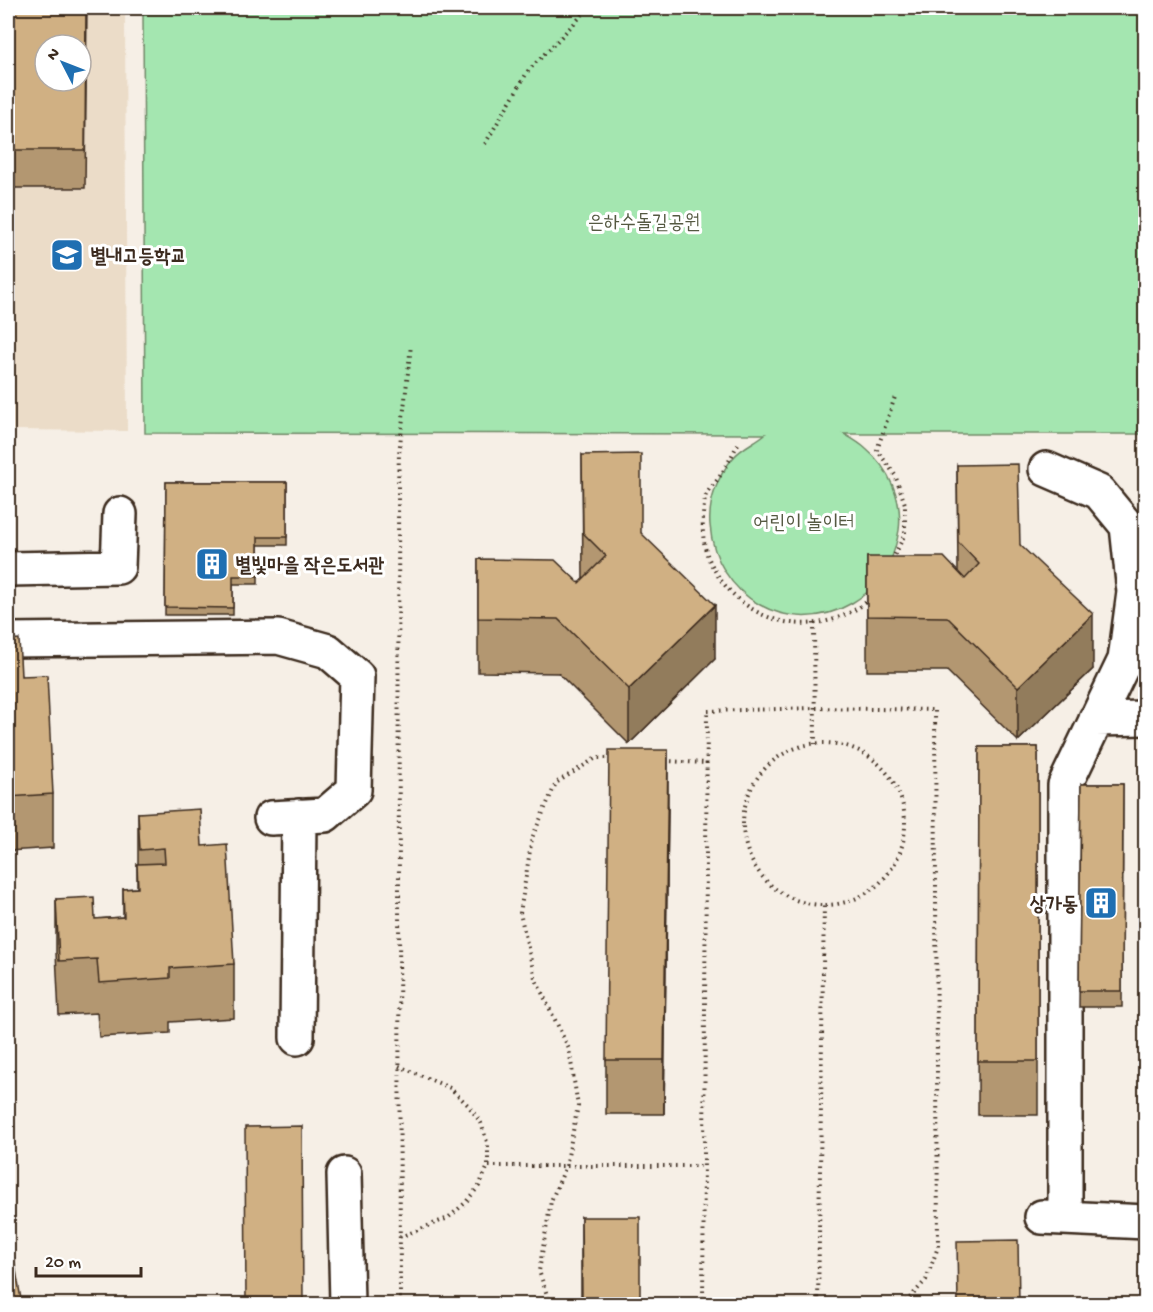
<svg xmlns="http://www.w3.org/2000/svg" width="1153" height="1312" font-family="'Gochi Hand','Poor Story',sans-serif">
	<rect width="100%" height="100%" fill="#f6efe6"/>
	<filter id="ink" filterUnits="userSpaceOnUse"><feTurbulence type="fractalNoise" baseFrequency=".0167" numOctaves="2"/><feDisplacementMap in="SourceGraphic" scale="12" xChannelSelector="R" yChannelSelector="G"/><feConvolveMatrix kernelMatrix="1 2 1 2 8 2 1 2 1" color-interpolation-filters="sRGB"/></filter>
	<g filter="url(#ink)">
		<path fill="#ebdcc8" fill-rule="evenodd" d="M 8,8 L 125,8 L 127,431 L 8,430 ZM 45,45 L 81,45 L 81,81 L 45,81 Z"/>
		<path fill="#a4e6b0" stroke="#708867" stroke-width="1.5" d="M 143,8 L 1145,8 L 1145,434 L 844,434 C 851,438 860,443 866,449 C 889,468 903,500 899,530 C 897,542 894,553 889,564 C 882,580 867,594 852,603 C 789,640 715,596 710,525 C 708,502 718,475 733,458 C 742,447 756,442 765,434 L 145,433 Z"/>
		<g fill="none" stroke-linecap="round" stroke-linejoin="round">
			<g stroke="#3b2a1e" stroke-width="38">
				<path id="minor" d="M 1046,469 L 1099,492 L 1127,526 L 1134,592 L 1125,660 L 1065,785 L 1065,1218
					M 8,569 L 118,567 L 120,514
					M 8,640 L 278,637 L 328,651 L 357,676 L 354,790 L 325,815 L 271,818
					M 1096,719 L 1146,718
					M 297,1038 L 299,816
					M 344,1174 L 347,1304
					M 1042,1217 L 1146,1222"/>
			</g>
			<path stroke="#3b2a1e" stroke-width="4" stroke-dasharray="1.5 4.5" stroke-linecap="butt" d="M 485,144 L 528,71 L 589,8
				M 738,444 C 732,455 727,466 720,476 C 716,483 707,490 705,498 C 702,517 701,539 708,557 C 736,623 814,646 870,599
				M 892,560 L 905,534 L 905,504 L 895,475 L 877,450 L 896,394
				M 814,623 L 815,744
				M743 824a81 81 0 1 1 162 0a81 81 0 1 1-162 0Z
				M 665,761 L 706,763
				M 399,1066 L 450,1088 L 468,1105 L 481,1123 L 488,1145 L 488,1166 L 479,1186 L 465,1203 L 448,1218 L 400,1237
				M 489,1166 L 704,1166
				M 400,1304 L 398,486 L 399,454 L 411,345
				M 550,1304 L 539,1271 L 551,1201 L 566,1166 L 578,1106 L 569,1049 L 535,978 L 520,913 L 532,838 L 556,783 L 596,758 L 613,758
				M 703,1304 L 707,711 L 815,708 L 935,710 L 938,1247 L 926,1280 L 907,1301 L 900,1304
				M 818,1304 L 824,904"/>
			<use href="#minor" stroke="#fff" stroke-width="33"/>
		</g>
		<path fill="#b39771" stroke="#3b2a1e" stroke-width="1.5" d="M 8,8 L 87,8 L 85,188 L 8,188 Z
			M 582,455 L 641,533 L 715,659 L 629,744 L 558,673 L 478,672 L 478,559 L 579,583 L 583,579 Z
			M 957,465 L 1020,545 L 1093,669 L 1018,741 L 947,671 L 867,671 L 867,557 L 958,571 Z
			M 166,482 L 287,482 L 287,545 L 258,545 L 258,584 L 233,584 L 233,615 L 165,615 Z
			M 8,640 L 21,676 L 53,794 L 53,848 L 8,851 Z
			M 979,747 L 1038,747 L 1038,1115 L 978,1115 Z
			M 1081,784 L 1123,784 L 1122,1007 L 1079,1007 Z
			M 668,805 L 664,1114 L 606,1114 L 606,1060 Z
			M 138,813 L 202,846 L 234,964 L 234,1018 L 170,1022 L 170,1033 L 99,1037 L 97,1013 L 59,1015 L 56,953 L 56,899 L 95,919 L 123,917 L 123,889 L 137,888 L 137,864 L 138,864 Z
			M 8,1102 L 9,1102 L 9,1227 L 8,1305 Z
			M 581,1217 L 640,1296 L 649,1305 L 581,1305 Z"/>
		<path fill="#927b5c" stroke="#3b2a1e" stroke-width="1.5" d="M 715,605 L 715,659 L 629,744 L 629,689 Z
			M 1093,614 L 1093,669 L 1018,741 L 1018,687 Z
			M 668,750 L 668,805 L 664,1114 L 664,1060 Z"/>
		<path fill="#d0b083" stroke="#3b2a1e" stroke-width="1.5" fill-rule="evenodd" d="M 8,8 L 86,8 L 85,150 L 8,150 ZM 45,45 L 81,45 L 81,81 L 45,81 Z
			M 641,454 L 641,533 L 715,605 L 629,689 L 558,619 L 478,618 L 478,559 L 555,560 L 579,583 L 606,556 L 583,533 L 582,455 Z
			M 1018,464 L 1020,545 L 1093,614 L 1018,687 L 947,617 L 867,616 L 867,557 L 944,557 L 965,579 L 979,564 L 958,542 L 957,465 Z
			M 166,482 L 287,482 L 287,537 L 258,537 L 258,576 L 233,576 L 233,608 L 165,607 Z
			M 19,639 L 21,676 L 47,675 L 53,794 L 8,797 L 8,640 Z
			M 979,747 L 1038,747 L 1038,1061 L 978,1061 Z
			M 609,750 L 668,750 L 664,1060 L 606,1060 Z
			M 1081,784 L 1123,784 L 1122,991 L 1079,991 Z
			M 200,809 L 202,846 L 227,844 L 234,964 L 170,968 L 170,978 L 99,983 L 97,959 L 59,961 L 56,899 L 94,897 L 95,919 L 124,917 L 123,889 L 138,888 L 137,864 L 165,863 L 164,848 L 140,850 L 138,813 Z
			M 8,1102 L 9,1102 L 9,1175 L 8,1175 Z
			M 302,1126 L 303,1305 L 246,1305 L 245,1127 Z
			M 581,1217 L 640,1217 L 640,1296 L 649,1305 L 591,1305 L 582,1296 Z
			M 8,1224 L 22,1305 L 8,1305 Z
			M 1018,1240 L 1019,1305 L 958,1305 L 957,1241 Z"/>
	</g>
	<defs>
		<g id="school-square" transform="scale(1.725)"><rect x="-9" y="-9" width="18" height="18" rx="4" fill="#1f6fb2" stroke="#fff"/><path d="M0-5L7-2L0 1L-7-2ZM-4 1L0 2.5L4 1V4Q0 6-4 4Z" fill="#fff"/></g>
		<g id="building-square" transform="scale(1.725)"><rect x="-9" y="-9" width="18" height="18" rx="4" fill="#1f6fb2" stroke="#fff"/><path d="M-4-6H4V6H1V3H-1V6H-4ZM-2.5-4.3h1.7v1.8h-1.7ZM.8-4.3h1.7v1.8H.8ZM-2.5-1h1.7V.8h-1.7ZM.8-1h1.7V.8H.8Z" fill="#fff"/></g>
	</defs>
	<g fill-rule="evenodd">
		<use href="#school-square" x="67" y="255"/>
		<use href="#building-square" x="212" y="564"/>
		<use href="#building-square" x="1101" y="903"/>
	</g>
	<g text-anchor="middle" stroke-width="6" stroke-linejoin="round" paint-order="stroke">
		<g font-size="20" fill="#555942" stroke="#fff">
			<text x="644" y="228">은하수돌길공원</text>
			<text x="804" y="528">어린이 놀이터</text>
		</g>
		<g font-size="20" font-weight="bold" fill="#3b2a1e" stroke="#fff" text-anchor="start">
			<text x="90" y="262">별내고등학교</text>
			<text x="235" y="571">별빛마을 작은도서관</text>
			<text x="1078" y="910" text-anchor="end">상가동</text>
		</g>
	</g>
	<rect width="1153" height="1312" fill="none" stroke="#fff" stroke-width="30"/>
	<rect x="15" y="15" width="1123" height="1282" fill="none" stroke="#3b2a1e" stroke-width="2" filter="url(#ink)"/>
	<g transform="translate(63 63) rotate(312)"><circle r="28" fill="#ffffff" stroke="#b1aaa5" stroke-width="1.5"/>
	<path d="M0-4.5L10 22L0 15L-10 22Z" fill="#1f6fb2"/>
	<text y="-9" font-size="16" font-weight="bold" text-anchor="middle" fill="#3b2a1e">N</text>
	</g>
	<path d="M36 1267v9h105v-9" fill="none" stroke="#3b2a1e" stroke-width="3"/>
	<text x="45" y="1267" font-size="18" fill="#3b2a1e" stroke="#ffffff" stroke-width="4.5" paint-order="stroke">20 m</text>
</svg>
